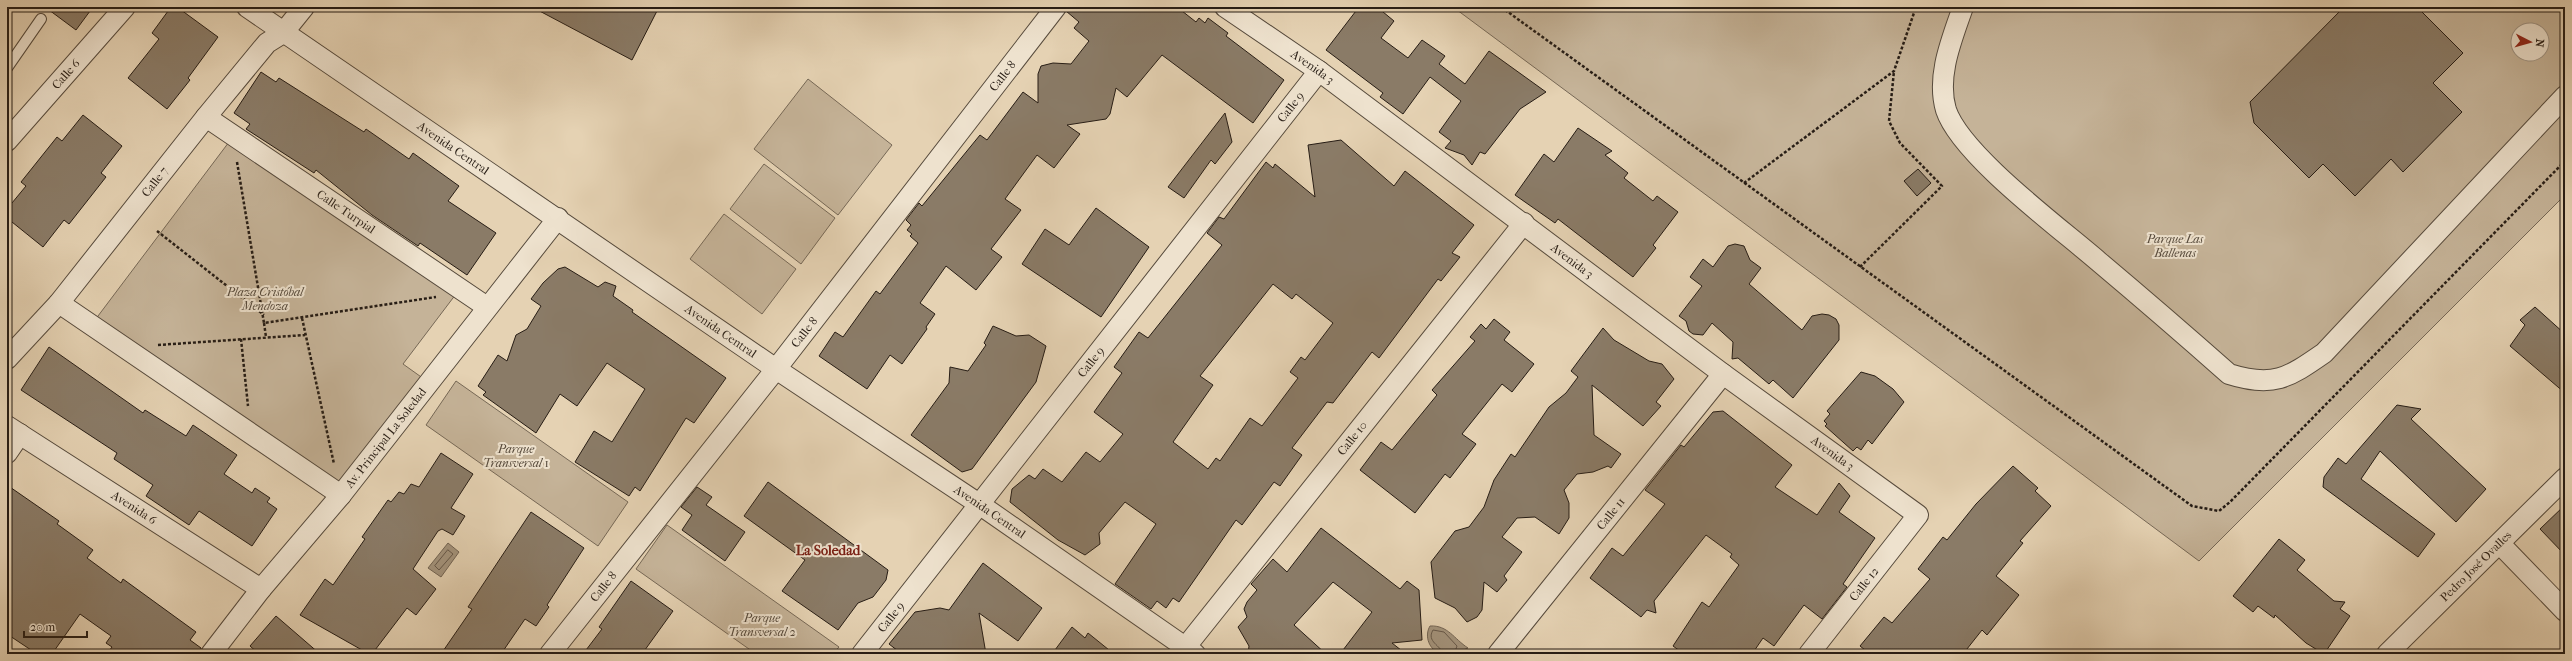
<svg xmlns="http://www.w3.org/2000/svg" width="2572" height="661" font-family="'IM FELL French Canon',serif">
	<rect width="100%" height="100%" fill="#e5d2b3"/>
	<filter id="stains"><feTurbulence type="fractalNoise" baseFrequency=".005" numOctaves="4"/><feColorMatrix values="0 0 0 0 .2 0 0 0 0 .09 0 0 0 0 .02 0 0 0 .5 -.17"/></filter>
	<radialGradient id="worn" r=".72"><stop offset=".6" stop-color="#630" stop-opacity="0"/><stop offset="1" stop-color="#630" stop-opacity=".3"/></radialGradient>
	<path fill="#c5b398" stroke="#766856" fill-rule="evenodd" d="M 1453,7 L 2565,7 L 2565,195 L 2199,561 ZM 2518,30 L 2542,30 L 2542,54 L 2518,54 Z
		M 808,79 L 892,145 L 838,215 L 754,149 Z
		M 232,138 L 456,294 L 403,364 L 424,379 L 339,487 L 95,320 Z
		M 764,164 L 835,218 L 801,264 L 730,209 Z
		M 724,214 L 796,269 L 762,314 L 690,259 Z
		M 456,381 L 628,502 L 598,546 L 426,425 Z
		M 667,525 L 839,647 L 833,654 L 756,654 L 636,569 Z"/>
	<path fill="#a4947d" stroke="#726453" d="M 448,543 L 459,552 L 441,577 L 428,568 Z
		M 1430,626 C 1448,625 1454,639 1468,648 C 1460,651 1450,657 1441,654 C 1429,650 1424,636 1430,626 Z"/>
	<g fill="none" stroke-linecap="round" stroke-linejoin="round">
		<path stroke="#665849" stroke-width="1" d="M 448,550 L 453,554 L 439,570 L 435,566 Z
			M 1443,654 C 1441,645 1426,642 1433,630 L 1444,632 L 1457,646 L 1454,654"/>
	</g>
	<path fill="#8a7b67" stroke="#271d15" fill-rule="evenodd" d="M 45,7 L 93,7 L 76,30 Z
		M 171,7 L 177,7 L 218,37 L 188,78 L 190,80 L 167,109 L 128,78 L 159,39 L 152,33 Z
		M 532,7 L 659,7 L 632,60 Z
		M 1067,7 L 1177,7 L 1196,22 L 1199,18 L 1205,23 L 1208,18 L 1228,33 L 1226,36 L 1284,80 L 1253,123 L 1162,55 L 1127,97 L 1116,88 L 1110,114 L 1106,119 L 1067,125 L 1080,134 L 1054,168 L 1037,155 L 1005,199 L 1021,210 L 991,249 L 1002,257 L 976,290 L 946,266 L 920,303 L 935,314 L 926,327 L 927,329 L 902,364 L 890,355 L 867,389 L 819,356 L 835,332 L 843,337 L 876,291 L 880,294 L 918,243 L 910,236 L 912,234 L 907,230 L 911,225 L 906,220 L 919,203 L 922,206 L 980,135 L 987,140 L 1023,92 L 1038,103 L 1038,74 L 1041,66 L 1053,63 L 1071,64 L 1089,41 L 1074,28 L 1079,22 L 1066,11 Z
		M 1359,7 L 1377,7 L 1394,21 L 1381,38 L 1408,58 L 1422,40 L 1445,56 L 1439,64 L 1465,84 L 1489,51 L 1546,92 L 1520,109 L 1485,154 L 1480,152 L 1472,165 L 1464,155 L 1445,148 L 1451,141 L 1439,132 L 1461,101 L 1430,77 L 1403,114 L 1380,97 L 1383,93 L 1326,50 Z
		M 2344,7 L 2417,7 L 2463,53 L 2433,83 L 2462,112 L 2403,172 L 2391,159 L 2355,196 L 2323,164 L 2309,178 L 2254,123 L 2250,102 Z
		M 261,72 L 276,82 L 279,78 L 364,132 L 366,129 L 409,159 L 413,153 L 459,186 L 448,201 L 496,233 L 467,275 L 420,243 L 418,246 L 372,215 L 316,170 L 314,173 L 246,129 L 250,124 L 234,113 Z
		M 1225,113 L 1232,142 L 1215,164 L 1211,160 L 1184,198 L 1168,187 Z
		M 83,115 L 122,146 L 101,173 L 106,177 L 69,224 L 64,220 L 43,247 L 7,218 L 7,209 L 26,186 L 21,182 L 57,137 L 62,141 Z
		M 1578,128 L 1612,151 L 1605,155 L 1628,173 L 1624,178 L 1653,201 L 1657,196 L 1678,212 L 1653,245 L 1656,248 L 1633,277 L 1558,219 L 1555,223 L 1515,195 L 1544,154 L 1554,162 Z
		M 1341,140 L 1394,186 L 1405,171 L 1474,225 L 1452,253 L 1460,257 L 1441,281 L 1438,279 L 1379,358 L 1372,352 L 1333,403 L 1327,402 L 1292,448 L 1302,455 L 1280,486 L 1274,482 L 1242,525 L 1236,520 L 1179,602 L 1173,598 L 1166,608 L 1157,601 L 1151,609 L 1115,584 L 1156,524 L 1125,502 L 1099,533 L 1100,544 L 1085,555 L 1058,540 L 1010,502 L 1012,489 L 1029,475 L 1035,479 L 1043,469 L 1062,482 L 1086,452 L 1100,462 L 1123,434 L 1094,412 L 1122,373 L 1114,367 L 1139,332 L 1148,338 L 1222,245 L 1207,233 L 1219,217 L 1224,219 L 1266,162 L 1273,168 L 1275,164 L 1315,197 L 1308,145 ZM 1273,284 L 1292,299 L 1296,294 L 1333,323 L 1305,360 L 1301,357 L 1290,372 L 1298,378 L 1262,426 L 1250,418 L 1220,461 L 1216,458 L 1208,469 L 1173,442 L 1213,385 L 1200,376 Z
		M 1918,169 L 1931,183 L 1917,196 L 1904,181 Z
		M 1096,208 L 1149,247 L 1101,317 L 1022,264 L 1045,229 L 1069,245 Z
		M 1735,244 L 1744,246 L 1750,260 L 1761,268 L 1749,284 L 1802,330 L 1812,316 L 1822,314 L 1829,315 L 1836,319 L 1839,325 L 1839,340 L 1793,398 L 1773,380 L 1769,384 L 1738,358 L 1732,359 L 1733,342 L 1712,323 L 1703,335 L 1693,334 L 1689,331 L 1686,321 L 1679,316 L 1702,286 L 1690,277 L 1703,259 L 1713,267 L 1728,246 Z
		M 565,267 L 598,287 L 605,282 L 616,286 L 613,296 L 633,310 L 632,312 L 726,378 L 694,423 L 686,418 L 640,491 L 635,487 L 629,496 L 575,462 L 594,431 L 612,442 L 645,389 L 607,363 L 577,406 L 560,394 L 536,433 L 483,395 L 486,392 L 478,386 L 498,355 L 507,361 L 516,335 L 527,329 L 541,306 L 531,299 L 543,283 L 558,269 Z
		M 2535,307 L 2565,334 L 2565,393 L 2510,346 L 2525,325 L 2520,320 Z
		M 1494,319 L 1510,332 L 1504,340 L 1534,364 L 1512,392 L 1502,384 L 1462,434 L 1476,444 L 1450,478 L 1445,474 L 1415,513 L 1360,470 L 1381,442 L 1392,450 L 1437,395 L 1432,390 L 1475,341 L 1470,337 L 1481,324 L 1486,329 Z
		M 993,326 L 1016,336 L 1029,335 L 1046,346 L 1036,382 L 972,469 L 962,472 L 911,435 L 949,383 L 950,367 L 968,371 L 986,345 L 984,343 Z
		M 1603,328 L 1614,340 L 1649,361 L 1662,364 L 1674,379 L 1656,402 L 1661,406 L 1643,426 L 1592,385 L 1594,435 L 1621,454 L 1611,468 L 1608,466 L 1593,472 L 1577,474 L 1564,490 L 1569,503 L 1569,518 L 1559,534 L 1535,517 L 1517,518 L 1502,537 L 1522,552 L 1504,576 L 1507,580 L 1497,592 L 1484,582 L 1482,610 L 1477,617 L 1467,622 L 1455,608 L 1435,598 L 1431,562 L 1455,531 L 1469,527 L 1484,507 L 1494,480 L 1511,454 L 1515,457 L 1549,407 L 1566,393 L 1578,377 L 1571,371 Z
		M 49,347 L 143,413 L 145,410 L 186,436 L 193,425 L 237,455 L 224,474 L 252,493 L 255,488 L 270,498 L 267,502 L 277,509 L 252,546 L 199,511 L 189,525 L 146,496 L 153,485 L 114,459 L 117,453 L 21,390 Z
		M 1861,372 L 1875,376 L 1893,389 L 1904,402 L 1872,444 L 1868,440 L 1861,450 L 1857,447 L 1853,451 L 1825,426 L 1827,424 L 1824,421 L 1830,414 L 1827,411 Z
		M 2397,405 L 2421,409 L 2411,419 L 2486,489 L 2456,522 L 2380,451 L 2361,479 L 2435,534 L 2418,557 L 2323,487 L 2324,477 L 2338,458 L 2346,464 Z
		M 1723,411 L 1792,465 L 1775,487 L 1817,515 L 1839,483 L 1850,496 L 1839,512 L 1875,538 L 1843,584 L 1847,587 L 1822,619 L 1804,605 L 1774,646 L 1763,638 L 1752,654 L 1684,654 L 1673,646 L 1702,602 L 1709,607 L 1739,565 L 1730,557 L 1732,554 L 1706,535 L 1654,601 L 1656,613 L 1647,610 L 1641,617 L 1590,578 L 1612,548 L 1623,556 L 1665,504 L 1645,490 L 1681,445 L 1684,447 L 1713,412 Z
		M 441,453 L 473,474 L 451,508 L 465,516 L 453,535 L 442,529 L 438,531 L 413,569 L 436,589 L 416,615 L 407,608 L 372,654 L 369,654 L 300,615 L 325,579 L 333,585 L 365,539 L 362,537 L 388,500 L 391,502 L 399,492 L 404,494 L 411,484 L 419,487 Z
		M 2013,466 L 2038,488 L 2035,491 L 2051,506 L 2020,541 L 2023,543 L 1996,576 L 2019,595 L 1987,635 L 1982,630 L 1963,654 L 1870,654 L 1860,646 L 1884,617 L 1892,623 L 1930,579 L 1918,569 L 1943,537 L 1947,540 L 1976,504 Z
		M 768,482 L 888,570 L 886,580 L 873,597 L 858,603 L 838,630 L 782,591 L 805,560 L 744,516 Z
		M 7,485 L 59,521 L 57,524 L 93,550 L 87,558 L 121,583 L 123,579 L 196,632 L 190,640 L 201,648 L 200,654 L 107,654 L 112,647 L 106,643 L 111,636 L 80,614 L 52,654 L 37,654 L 7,634 Z
		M 697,487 L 712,497 L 706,505 L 745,532 L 725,561 L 682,530 L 692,515 L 681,507 Z
		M 2565,505 L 2565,555 L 2540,529 Z
		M 531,512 L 584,548 L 547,605 L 549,607 L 536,626 L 525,619 L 501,654 L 441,654 L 472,609 L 468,607 Z
		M 1321,528 L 1400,589 L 1407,581 L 1419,590 L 1422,640 L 1392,643 L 1406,654 L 1340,654 L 1372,612 L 1333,582 L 1294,625 L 1326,654 L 1248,654 L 1249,646 L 1238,627 L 1247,617 L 1244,609 L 1247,602 L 1257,590 L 1251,584 L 1273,559 L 1287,572 Z
		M 2279,539 L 2305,560 L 2297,570 L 2334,601 L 2345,602 L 2340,609 L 2350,616 L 2324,654 L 2306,643 L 2275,615 L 2274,618 L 2258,606 L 2253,612 L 2233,596 Z
		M 983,563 L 1042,608 L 1018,641 L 979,613 L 986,654 L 902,654 L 889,644 L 915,612 L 940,608 L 949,610 Z
		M 631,581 L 673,611 L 642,654 L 583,654 L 602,629 L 599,627 Z
		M 276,616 L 320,654 L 259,654 L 250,646 Z
		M 1072,627 L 1085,638 L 1088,633 L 1114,654 L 1052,654 Z"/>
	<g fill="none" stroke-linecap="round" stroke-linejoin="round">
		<g stroke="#564a3c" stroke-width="12">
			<path id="service" d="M 7,68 L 41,19"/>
		</g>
		<g stroke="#564a3c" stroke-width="22">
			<g id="minor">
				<path id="s1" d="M 247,7 L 776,369 L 979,504 L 1195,654"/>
				<path id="s2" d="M 1225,7 L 1319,71 L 1723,374 L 1918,515 L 1809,654"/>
				<path d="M 1963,7 C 1952,39 1936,76 1946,110 C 1961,155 2060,228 2098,261 C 2142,298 2186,336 2229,374 C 2273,388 2288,378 2324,353 L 2565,96"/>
				<path id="s3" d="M 206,117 L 487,307"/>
				<path id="s4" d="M 7,141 L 125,7"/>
				<path d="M 59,303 L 341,495"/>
				<path id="s5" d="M 7,359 L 59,303 L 206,117 L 267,43 L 283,33 L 304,7"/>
				<path id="s6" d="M 7,426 L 261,589"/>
				<path d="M 7,453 L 20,434"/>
				<path d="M 2500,544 L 2565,611"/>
				<path id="s7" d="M 211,654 L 261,589 L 341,495 L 558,218"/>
				<path id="s8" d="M 550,654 L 776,369 L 1056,7"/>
				<path id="s9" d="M 862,654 L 1319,71"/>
				<path id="s10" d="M 1180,654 L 1524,223"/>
				<path id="s11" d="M 1498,654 L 1723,374"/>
				<path id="s12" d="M 2387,654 L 2565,478"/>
			</g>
		</g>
		<path stroke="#271d15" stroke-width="2.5" stroke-dasharray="3 2" stroke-linecap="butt" d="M 1501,7 L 2192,506 L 2219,511 L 2230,502 L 2565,161
			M 237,162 L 264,323 L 436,297
			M 1744,183 L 1894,71 L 1916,7
			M 157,231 L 264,315
			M 1860,267 L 1942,186 L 1900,143 L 1889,121 L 1894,71
			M 302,318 L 334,464
			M 264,323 L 266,337
			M 241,339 L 248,406
			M 158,345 L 305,335"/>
		<use href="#service" stroke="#eee2ce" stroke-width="10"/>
		<use href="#minor" stroke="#eee2ce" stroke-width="20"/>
	</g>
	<g text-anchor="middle" stroke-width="4" stroke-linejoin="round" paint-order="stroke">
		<g font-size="12" fill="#271d15" stroke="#eee2ce">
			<text dy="4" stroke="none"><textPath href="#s2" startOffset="106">Avenida 3</textPath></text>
			<text dy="4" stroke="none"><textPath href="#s4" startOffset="89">Calle 6</textPath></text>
			<text dy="4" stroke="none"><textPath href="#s8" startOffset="734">Calle 8</textPath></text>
			<text dy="4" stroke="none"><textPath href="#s9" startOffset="695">Calle 9</textPath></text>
			<text dy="4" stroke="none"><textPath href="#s1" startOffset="250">Avenida Central</textPath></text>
			<text dy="4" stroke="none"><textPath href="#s5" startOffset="231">Calle 7</textPath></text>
			<text dy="4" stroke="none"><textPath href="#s3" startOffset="169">Calle Turpial</textPath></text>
			<text dy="4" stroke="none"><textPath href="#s2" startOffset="430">Avenida 3</textPath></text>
			<text dy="4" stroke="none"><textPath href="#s1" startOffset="574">Avenida Central</textPath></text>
			<text dy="4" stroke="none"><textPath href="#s8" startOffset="410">Calle 8</textPath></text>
			<text dy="4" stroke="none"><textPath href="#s9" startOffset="371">Calle 9</textPath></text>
			<text dy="4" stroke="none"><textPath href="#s7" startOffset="278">Av. Principal La Soledad</textPath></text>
			<text dy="4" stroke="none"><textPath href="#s10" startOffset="276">Calle 10</textPath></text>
			<text dy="4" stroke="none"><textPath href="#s2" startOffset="754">Avenida 3</textPath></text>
			<text dy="4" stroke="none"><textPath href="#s6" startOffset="151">Avenida 6</textPath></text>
			<text dy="4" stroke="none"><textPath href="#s1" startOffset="898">Avenida Central</textPath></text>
			<text dy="4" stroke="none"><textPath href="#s11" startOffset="180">Calle 11</textPath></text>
			<text dy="4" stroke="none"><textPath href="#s12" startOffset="125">Pedro José Ovalles</textPath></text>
			<text transform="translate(1864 584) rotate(-52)" y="4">Calle 12</text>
			<text dy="4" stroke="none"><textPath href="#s8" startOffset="86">Calle 8</textPath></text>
			<text dy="4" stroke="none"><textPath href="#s9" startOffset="47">Calle 9</textPath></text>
		</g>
		<g font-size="12" font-style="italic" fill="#564a3c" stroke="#eee2ce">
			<text x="2175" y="243">Parque Las<tspan x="2175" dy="14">Ballenas</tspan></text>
			<text x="265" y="296">Plaza Cristóbal<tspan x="265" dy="14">Mendoza</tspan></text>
			<text x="516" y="453">Parque<tspan x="516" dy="14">Transversal 1</tspan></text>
			<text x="762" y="622">Parque<tspan x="762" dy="14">Transversal 2</tspan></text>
		</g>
		<g font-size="14" font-weight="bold" fill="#7a1f14" stroke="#eee2ce">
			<text x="828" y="555">La Soledad</text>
		</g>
	</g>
	<rect width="2572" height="661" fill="none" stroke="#e5d2b3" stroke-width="24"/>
	<rect x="8" y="8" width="2556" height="645" fill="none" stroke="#271d15" stroke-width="2"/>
	<rect x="12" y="12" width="2548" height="637" fill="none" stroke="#271d15"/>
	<g transform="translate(2530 42) rotate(96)"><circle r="19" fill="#eee2ce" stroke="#9e9384"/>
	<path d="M0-3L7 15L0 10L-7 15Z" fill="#8f2418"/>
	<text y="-6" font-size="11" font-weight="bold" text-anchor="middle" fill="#271d15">N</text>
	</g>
	<path d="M24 631v6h63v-6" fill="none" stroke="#271d15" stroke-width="2"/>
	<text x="30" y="631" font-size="12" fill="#271d15" stroke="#eee2ce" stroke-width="3" paint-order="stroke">20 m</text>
	<rect width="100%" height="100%" filter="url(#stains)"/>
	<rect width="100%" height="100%" fill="url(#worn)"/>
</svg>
